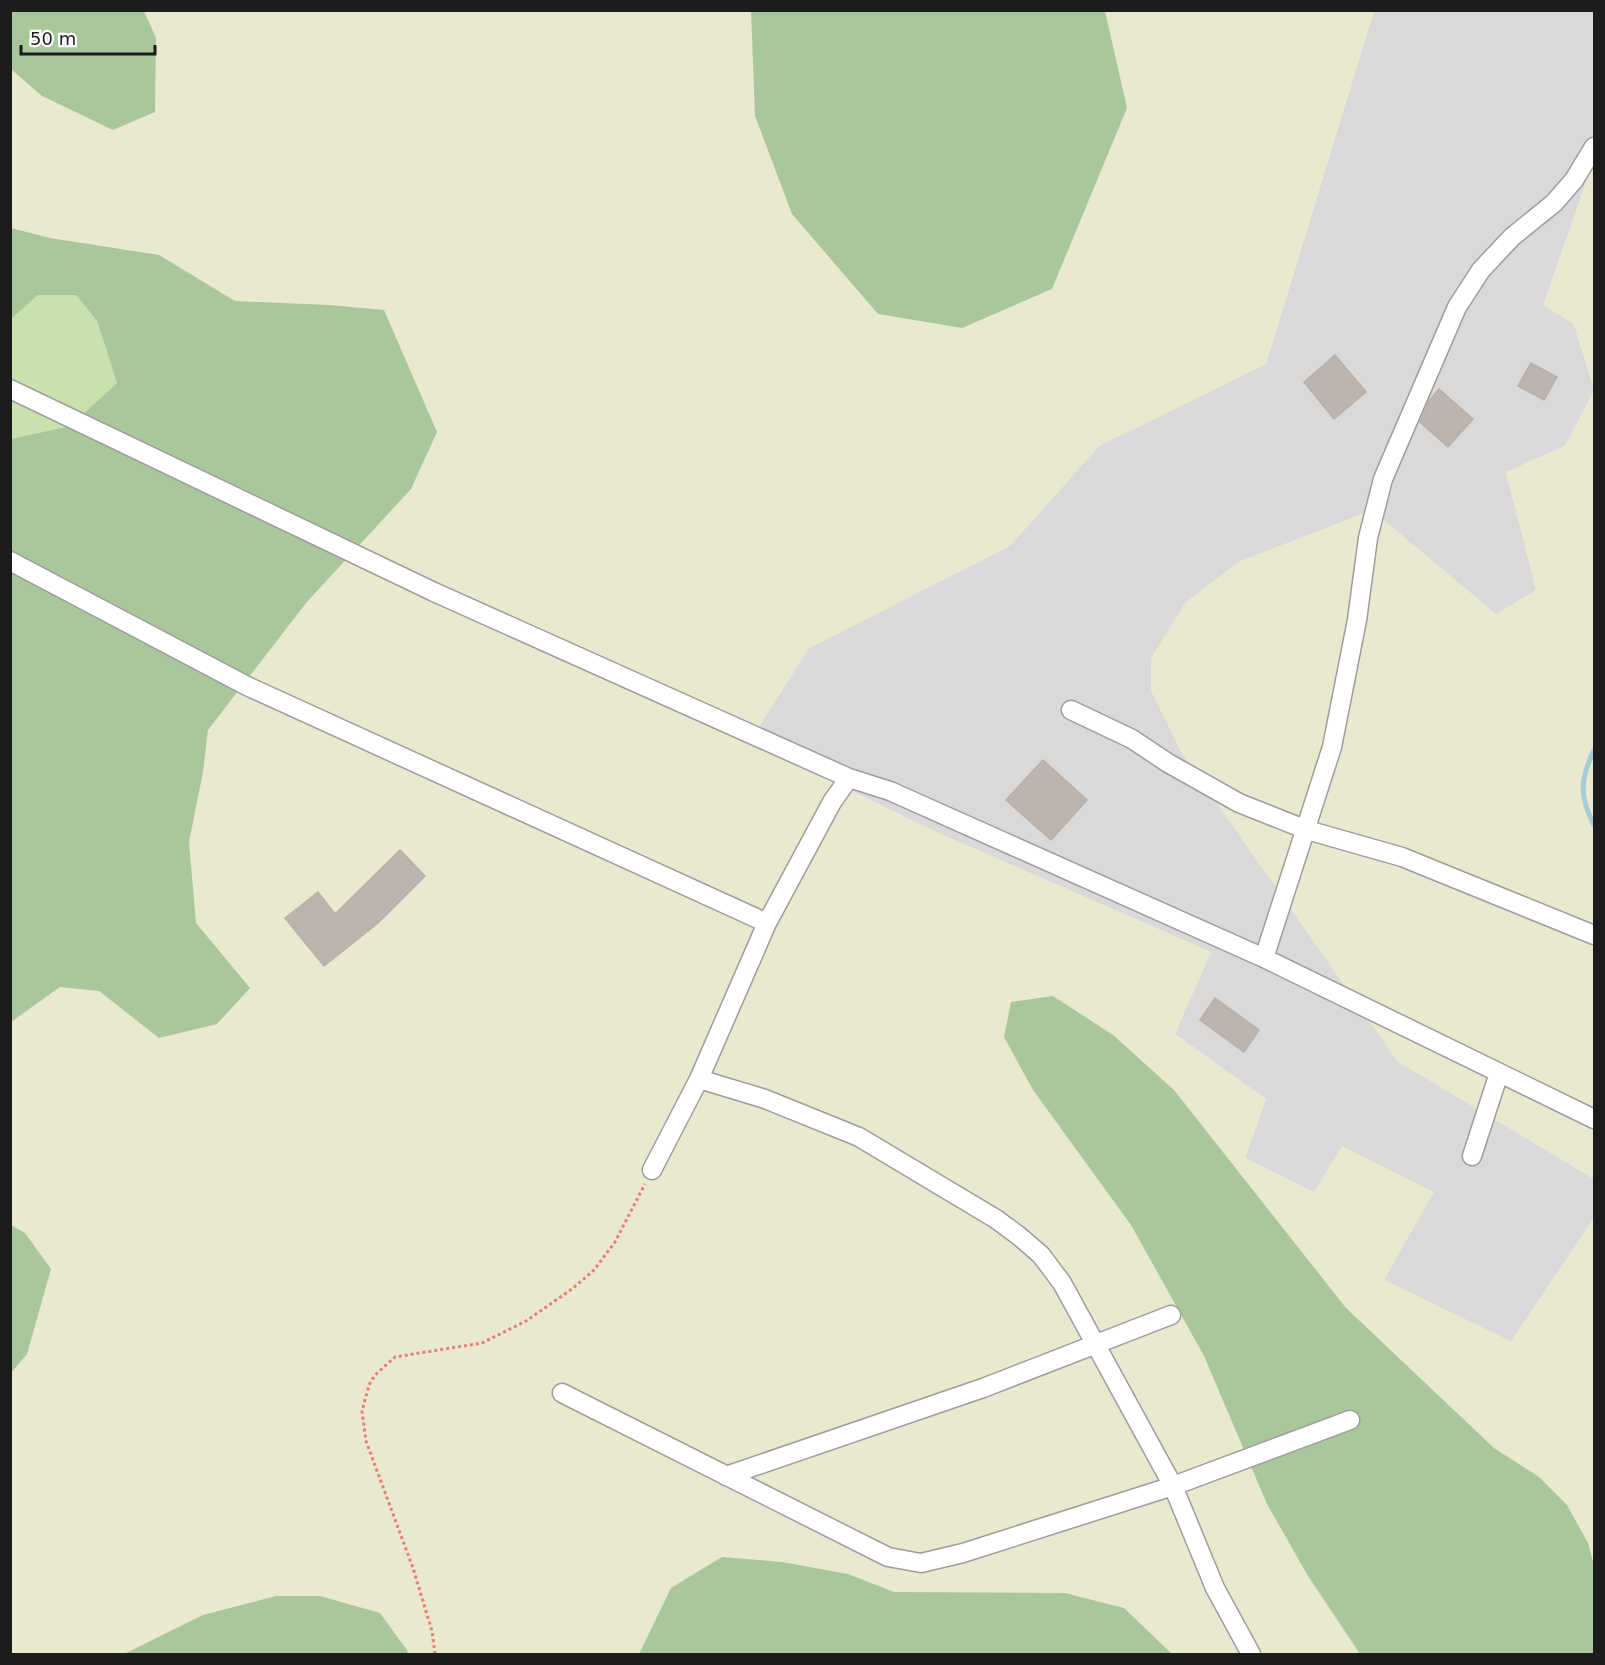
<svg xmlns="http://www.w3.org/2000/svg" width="1605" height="1665" font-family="'DejaVu Sans',sans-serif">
	<rect width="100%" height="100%" fill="#ece8e2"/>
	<path fill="#d9d9d9" d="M 1374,11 L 1594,11 L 1594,159 L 1574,325 L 1594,390 L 1565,446 L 1506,472 L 1536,590 L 1496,615 L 1372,510 L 1397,1061 L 1594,1179 L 1594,1218 L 1511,1342 L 1384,1280 L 1433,1192 L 1314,1192 L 1245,1158 L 1266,1099 L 1175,1034 L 1211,952 L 934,831 L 750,741 L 809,648 L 1010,546 L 1099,446 L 1266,364 Z"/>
	<path fill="#e8e9cf" d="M 144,11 L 751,11 L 755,116 L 962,328 L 1052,289 L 1127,108 L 1105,11 L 1374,11 L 1266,364 L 1099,446 L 1010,546 L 809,648 L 750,741 L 934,831 L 1211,952 L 1175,1034 L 1266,1099 L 1245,1158 L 1314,1192 L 1342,1146 L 1434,1192 L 1384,1280 L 1511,1341 L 1594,1218 L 1594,1565 L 1588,1543 L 1539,1477 L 1494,1448 L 1346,1308 L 1174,1090 L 1033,1090 L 1131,1225 L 1204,1356 L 1308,1576 L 1360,1654 L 1172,1654 L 1124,1608 L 963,1593 L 894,1592 L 848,1574 L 782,1562 L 671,1588 L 639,1654 L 408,1654 L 407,1650 L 380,1613 L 276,1596 L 203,1615 L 124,1654 L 11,1654 L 11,1373 L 27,1354 L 25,1233 L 11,1225 L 11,1022 L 60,987 L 99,991 L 126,1013 L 226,959 L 196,923 L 189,842 L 203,772 L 208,730 L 306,603 L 411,489 L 329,305 L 235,301 L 159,255 L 50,238 L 11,228 L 11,69 L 42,96 L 114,130 L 155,112 L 156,38 Z
		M 1594,159 L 1594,1179 L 1397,1061 L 1181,752 L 1151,691 L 1151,658 L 1185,603 L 1238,562 L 1372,510 L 1496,614 L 1536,590 L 1506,472 L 1565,446 L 1594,390 L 1575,325 L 1543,305 Z"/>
	<path fill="#c8e1ad" d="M 38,295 L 76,295 L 97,321 L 117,383 L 70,426 L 11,439 L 10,319 Z"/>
	<path fill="#a9c79b" d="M 11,10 L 144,11 L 156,38 L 155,112 L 113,130 L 42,96 L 11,69 Z
		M 751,11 L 1105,11 L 1127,108 L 1052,289 L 962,328 L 878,314 L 792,214 L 755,116 Z
		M 11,228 L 50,238 L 159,255 L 235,301 L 329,305 L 384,310 L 437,432 L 411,489 L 306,603 L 208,730 L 203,772 L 189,842 L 196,923 L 250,988 L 217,1024 L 159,1038 L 99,991 L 60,987 L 11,1022 L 11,439 L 70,426 L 117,383 L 97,321 L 76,295 L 38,295 L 11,319 Z
		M 1053,996 L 1113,1035 L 1174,1090 L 1346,1308 L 1494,1448 L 1539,1477 L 1567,1505 L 1588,1543 L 1594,1565 L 1594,1654 L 1360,1654 L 1308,1576 L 1267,1504 L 1204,1356 L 1131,1225 L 1033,1090 L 1004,1037 L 1011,1002 Z
		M 11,1225 L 25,1233 L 51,1269 L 27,1354 L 11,1373 Z
		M 722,1557 L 782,1562 L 848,1574 L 894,1592 L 1065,1593 L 1124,1608 L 1172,1654 L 639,1654 L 671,1588 Z
		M 276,1596 L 320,1596 L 380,1613 L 407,1650 L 408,1654 L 124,1654 L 203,1615 Z"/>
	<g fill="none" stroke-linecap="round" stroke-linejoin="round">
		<path stroke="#a7ccd5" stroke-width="5" d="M 1594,750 C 1580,780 1579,796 1594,825"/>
	</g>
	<path fill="#bcb4af" stroke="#bcafa6" stroke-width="1.5" d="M 1335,355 L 1366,392 L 1334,419 L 1304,382 Z
		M 1531,363 L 1557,377 L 1544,400 L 1518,386 Z
		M 1439,389 L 1473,419 L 1448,447 L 1420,422 L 1429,401 Z
		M 1043,760 L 1087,800 L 1051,840 L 1006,800 Z
		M 400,850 L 425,876 L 378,923 L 324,966 L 285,918 L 318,892 L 335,914 Z
		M 1215,998 L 1259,1030 L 1244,1052 L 1200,1020 Z"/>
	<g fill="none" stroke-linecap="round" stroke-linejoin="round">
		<g stroke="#9d9d9d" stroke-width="21">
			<path id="minor" d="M 10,389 L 434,592 L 849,778 L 890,791 L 1264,958 L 1594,1119
				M 10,561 L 247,686 L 767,923
				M 1071,710 L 1132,739 L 1168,763 L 1239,803 L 1307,830 L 1402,857 L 1594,935
				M 1264,958 L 1332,747 L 1357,620 L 1368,538 L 1383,479 L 1457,307 L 1481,270 L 1512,237 L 1554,203 L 1574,180 L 1594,147
				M 699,1079 L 765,1099 L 859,1137 L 996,1219 L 1019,1236 L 1041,1255 L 1062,1283 L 1173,1486 L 1215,1588 L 1251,1654
				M 1472,1156 L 1499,1073
				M 652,1170 L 699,1079 L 767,923 L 832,802 L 849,778
				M 562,1393 L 888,1557 L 921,1563 L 963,1553 L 1173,1486 L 1350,1420
				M 726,1476 L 983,1388 L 1171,1315"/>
		</g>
		<path stroke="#ea7e75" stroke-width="3" stroke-dasharray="3 3" stroke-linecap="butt" d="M 435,1654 L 432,1631 L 413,1568 L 366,1441 L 362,1411 L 369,1385 L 375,1375 L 395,1357 L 482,1343 L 526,1321 L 572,1289 L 594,1270 L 615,1242 L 645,1184"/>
		<use href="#minor" stroke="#fff" stroke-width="18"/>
	</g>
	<rect width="1605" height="1665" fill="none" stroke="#1c1c1c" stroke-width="24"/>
	<path d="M21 45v9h134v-9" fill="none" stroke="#1c1c1c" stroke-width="3"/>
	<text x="30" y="45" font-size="18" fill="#1c1c1c" stroke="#ffffff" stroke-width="4.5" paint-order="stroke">50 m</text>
</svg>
